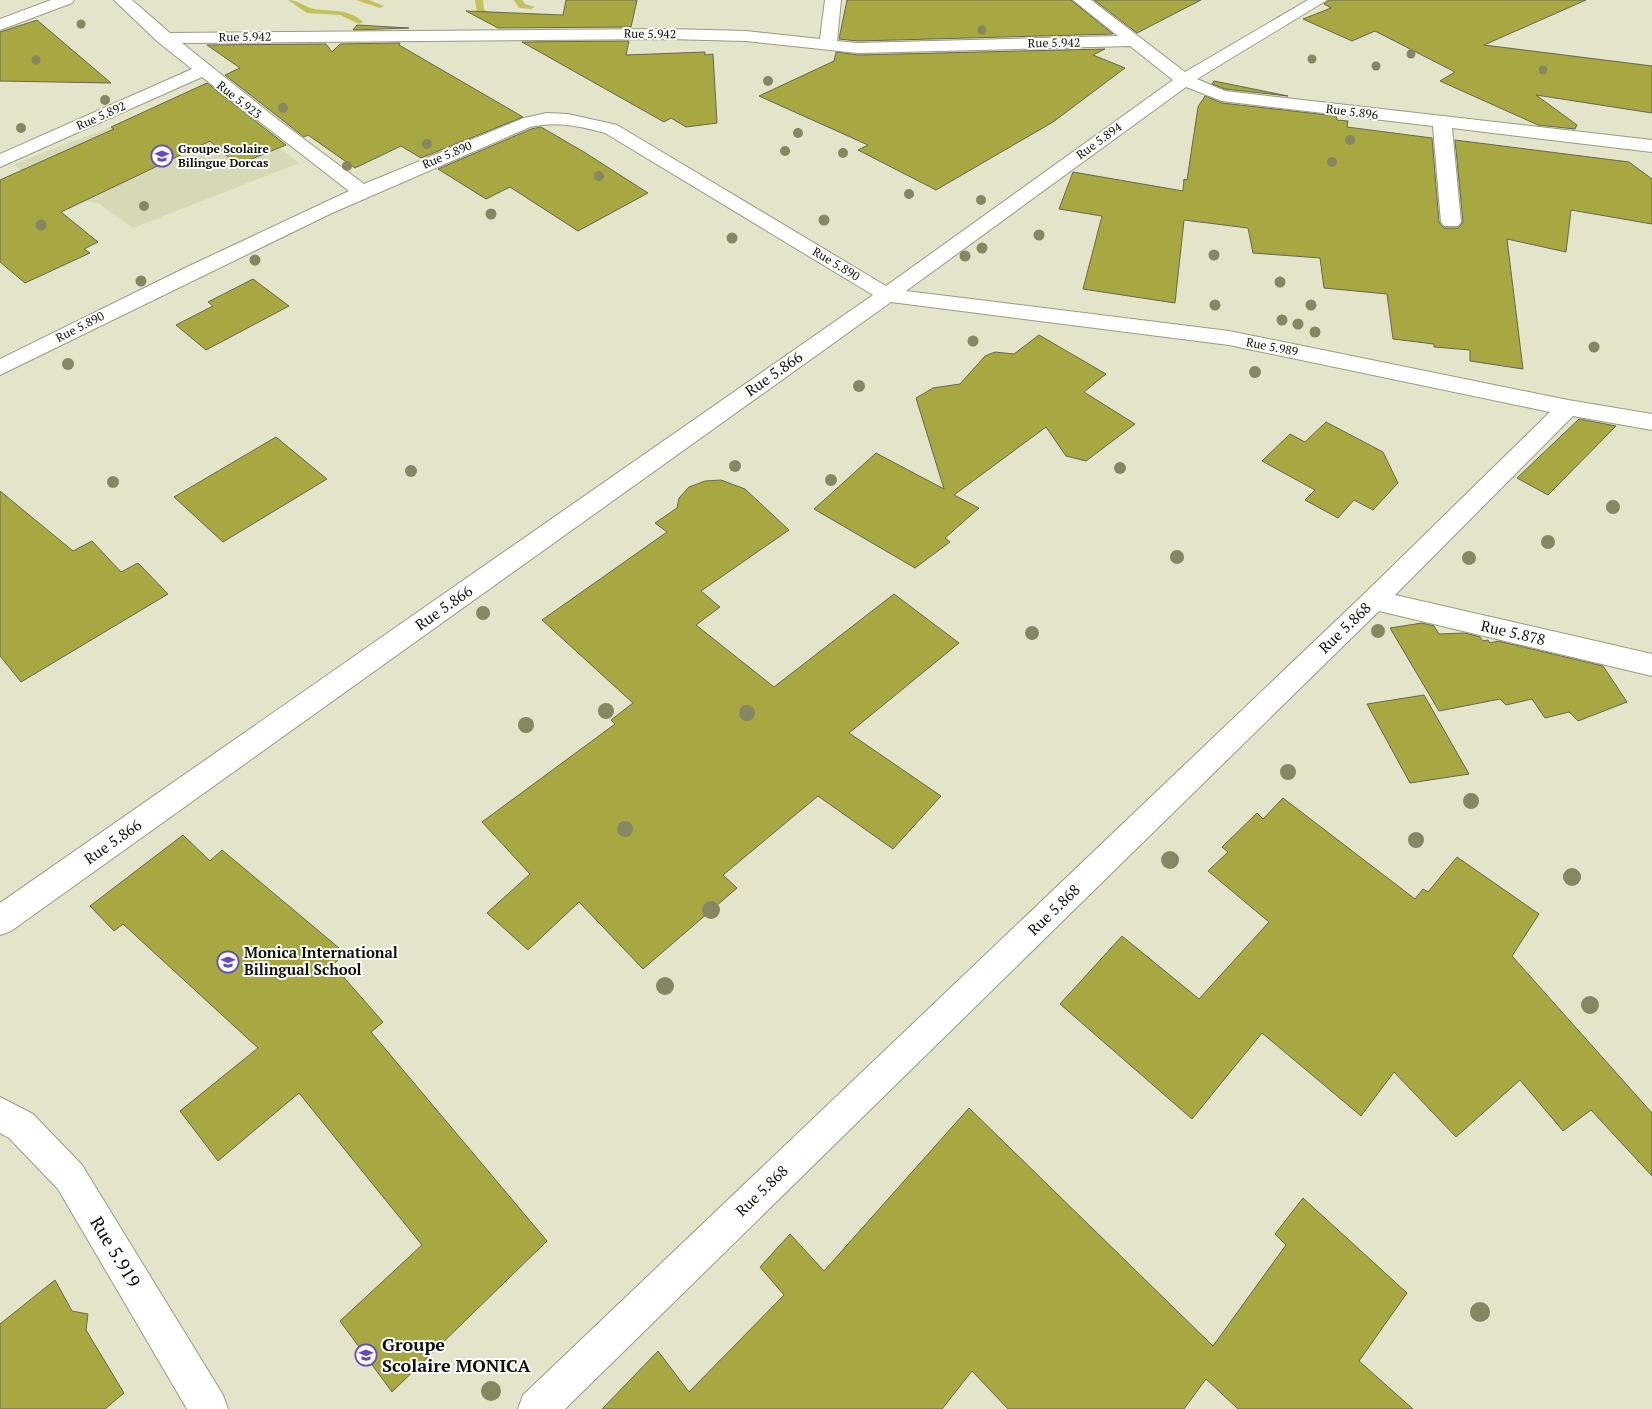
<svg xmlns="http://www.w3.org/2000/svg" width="1652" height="1409" font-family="'PT Serif',serif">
	<rect width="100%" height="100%" fill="#e3e4c9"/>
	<path fill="#d7d8b6" d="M 200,87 L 299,163 L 133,228 L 98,203 L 50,196 L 14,164 L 111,127 Z"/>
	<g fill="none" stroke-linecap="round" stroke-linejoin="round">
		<path fill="#c1c25d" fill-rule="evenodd" d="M 288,0 C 299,0 304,7 314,9 C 332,12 348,8 363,22 L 359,24 L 340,15 L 307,13 Z
			M 356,0 L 369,0 L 384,6 L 380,8 Z
			M 475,0 L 483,0 L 484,10 L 501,16 L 497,18 L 477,14 Z
			M 514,0 L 522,0 L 525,4 L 535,7 L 531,9 L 519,8 Z"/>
	</g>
	<path fill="#a8a842" stroke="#66674f" d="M 566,0 L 637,0 L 631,27 L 498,28 L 466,11 L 563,15 Z
		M 847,0 L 1071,0 L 1113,34 L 858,41 L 839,39 Z
		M 1094,0 L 1201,0 L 1137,33 Z
		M 1329,0 L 1586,0 L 1484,45 L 1652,66 L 1652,113 L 1536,95 L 1577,125 L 1575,129 L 1538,125 L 1440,81 L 1455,72 L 1375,31 L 1352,41 L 1303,19 L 1331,8 L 1324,4 Z
		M 37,20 L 111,83 L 0,81 L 0,32 Z
		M 357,25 L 409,28 L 353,30 Z
		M 629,41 L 626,55 L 705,52 L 705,55 L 713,54 L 717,123 L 686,127 L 671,118 L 664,122 L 522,42 Z
		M 400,43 L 399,45 L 523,117 L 421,158 L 401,146 L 355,168 L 308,135 L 304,137 L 225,75 L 240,68 L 207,45 L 326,44 L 332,52 L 340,44 Z
		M 1105,49 L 1093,55 L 1125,68 L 1053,122 L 936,190 L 858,150 L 868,145 L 759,96 L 834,61 L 836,52 L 858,55 Z
		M 1214,81 L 1288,96 L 1225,89 L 1212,84 Z
		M 207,83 L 286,145 L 237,165 L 210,141 L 61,212 L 98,242 L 84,249 L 90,253 L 25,283 L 0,262 L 0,180 L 114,129 L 111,127 Z
		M 1205,96 L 1222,103 L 1336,116 L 1337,120 L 1348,121 L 1347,127 L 1432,138 L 1439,222 L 1444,228 L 1458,228 L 1463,222 L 1455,140 L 1629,162 L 1652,179 L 1652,224 L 1571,210 L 1566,252 L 1507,239 L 1523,369 L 1470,361 L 1470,350 L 1434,347 L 1434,344 L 1393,339 L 1387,294 L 1324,288 L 1320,258 L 1253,253 L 1248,228 L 1184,220 L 1175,303 L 1083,289 L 1102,216 L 1059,209 L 1073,172 L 1183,191 L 1184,179 L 1187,180 L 1198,107 Z
		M 541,127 L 584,152 L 648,193 L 578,231 L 510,187 L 486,199 L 438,169 L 531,129 Z
		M 253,279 L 289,306 L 206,350 L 176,325 L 213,306 L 208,302 Z
		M 1039,335 L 1106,374 L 1084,392 L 1135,424 L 1086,461 L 1066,456 L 1046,427 L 954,495 L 979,508 L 945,538 L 950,542 L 915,568 L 814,509 L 876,453 L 944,489 L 916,398 L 933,388 L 960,384 L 985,356 L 995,352 L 1014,354 Z
		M 1579,419 L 1616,426 L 1548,495 L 1517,478 Z
		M 1326,422 L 1383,452 L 1398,483 L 1373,510 L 1354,500 L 1338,518 L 1305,500 L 1315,490 L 1262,461 L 1290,434 L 1305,442 Z
		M 276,437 L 327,479 L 223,542 L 174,497 Z
		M 721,480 L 745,489 L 789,530 L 701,591 L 720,607 L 696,625 L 774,687 L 894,594 L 959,643 L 849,733 L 941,796 L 893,849 L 818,796 L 723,875 L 737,888 L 643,969 L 579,902 L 528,950 L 487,913 L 530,874 L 482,822 L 615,724 L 611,720 L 633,703 L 542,620 L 667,532 L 655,523 L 677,508 L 679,498 L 689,487 L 705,481 Z
		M 0,491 L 73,551 L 92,541 L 121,572 L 138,563 L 168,594 L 21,682 L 0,656 Z
		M 1422,623 L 1434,626 L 1439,634 L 1465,633 L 1480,637 L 1483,641 L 1488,640 L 1490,643 L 1498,641 L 1603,666 L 1627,702 L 1578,721 L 1569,712 L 1545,718 L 1532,699 L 1506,705 L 1500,699 L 1439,711 L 1390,628 Z
		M 1424,695 L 1469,774 L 1410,783 L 1367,704 Z
		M 1283,798 L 1415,899 L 1423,889 L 1428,892 L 1457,857 L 1539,914 L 1512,956 L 1652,1113 L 1652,1176 L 1591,1110 L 1563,1131 L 1520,1080 L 1456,1137 L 1394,1072 L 1361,1116 L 1262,1033 L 1192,1119 L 1060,1004 L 1122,936 L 1199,999 L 1269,922 L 1208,871 L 1228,852 L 1222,847 L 1257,813 L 1263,819 Z
		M 183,835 L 210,861 L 222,850 L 345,953 L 333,965 L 383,1022 L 371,1032 L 547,1241 L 392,1392 L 340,1321 L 422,1245 L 299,1093 L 218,1161 L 180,1111 L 258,1048 L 123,924 L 114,931 L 90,906 Z
		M 969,1108 L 1213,1346 L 1286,1245 L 1275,1234 L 1303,1198 L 1407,1293 L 1359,1361 L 1413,1409 L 1238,1409 L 1206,1379 L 1184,1409 L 1008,1409 L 972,1371 L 942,1409 L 602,1409 L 658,1351 L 689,1392 L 784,1295 L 760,1267 L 790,1234 L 824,1271 Z
		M 55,1280 L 72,1311 L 88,1314 L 86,1330 L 124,1393 L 105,1409 L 0,1409 L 0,1324 Z"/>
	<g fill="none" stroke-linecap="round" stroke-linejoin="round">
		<g stroke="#999a81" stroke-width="2">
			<path id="minor" d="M 51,0 L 74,0 L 72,3 L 0,30 L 0,19 Z
				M 114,0 L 132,0 L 170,33 L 668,29 L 746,31 L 820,39 L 825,0 L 841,0 L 837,41 L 858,43 L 1118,36 L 1073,0 L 1091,0 L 1185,72 L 1308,0 L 1327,0 L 1197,79 L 1225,91 L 1652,140 L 1652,152 L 1452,128 L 1461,222 L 1458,226 L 1444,226 L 1441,222 L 1433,126 L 1222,101 L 1186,87 L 906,291 L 1229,331 L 1568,400 L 1652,414 L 1652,430 L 1573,416 L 1395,595 L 1652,654 L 1652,676 L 1379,611 L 565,1409 L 518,1409 L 523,1395 L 1365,593 L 1550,412 L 1229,345 L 891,302 L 11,931 L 0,935 L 0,903 L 873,295 L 605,133 C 579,126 556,121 530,127 L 332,213 L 0,375 L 0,359 L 187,267 L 349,191 L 202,77 L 0,167 L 0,154 L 192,69 L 158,42 ZM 668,39 L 746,41 L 858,53 L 1130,46 L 1173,80 L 886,286 L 617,125 L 568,114 L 547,113 L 524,118 L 364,184 L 277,119 L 182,43 Z
				M 0,1097 L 33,1114 L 82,1165 L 223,1395 L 228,1409 L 187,1409 L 58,1189 L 9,1138 L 0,1133 Z"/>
		</g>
		<use href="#minor" fill="#fff" fill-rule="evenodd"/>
	</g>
	<g fill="#868663">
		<circle cx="81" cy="24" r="4.5"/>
		<circle cx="982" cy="30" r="4.5"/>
		<circle cx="1411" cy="54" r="4.5"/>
		<circle cx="1312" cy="59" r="4.5"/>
		<circle cx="36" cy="60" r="4.5"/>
		<circle cx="1376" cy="66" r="4.5"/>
		<circle cx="1543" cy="70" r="4.5"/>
		<circle cx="768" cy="81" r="5"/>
		<circle cx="105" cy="100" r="5"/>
		<circle cx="283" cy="108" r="5"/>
		<circle cx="21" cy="128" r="5"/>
		<circle cx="798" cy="133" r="5"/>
		<circle cx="1350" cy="140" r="5"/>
		<circle cx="427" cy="144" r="5"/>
		<circle cx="785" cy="151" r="5"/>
		<circle cx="843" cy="153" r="5"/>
		<circle cx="1332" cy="162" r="5"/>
		<circle cx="347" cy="166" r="5"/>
		<circle cx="599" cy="176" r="5"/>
		<circle cx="909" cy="194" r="5"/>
		<circle cx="981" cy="200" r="5"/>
		<circle cx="144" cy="206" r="5"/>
		<circle cx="491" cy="214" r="5.5"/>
		<circle cx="824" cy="220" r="5.5"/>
		<circle cx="41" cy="225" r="5.5"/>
		<circle cx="1039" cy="235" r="5.5"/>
		<circle cx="732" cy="238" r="5.5"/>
		<circle cx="982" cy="248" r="5.5"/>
		<circle cx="1214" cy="255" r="5.5"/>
		<circle cx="965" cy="256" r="5.5"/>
		<circle cx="255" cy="260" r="5.5"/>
		<circle cx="141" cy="281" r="5.5"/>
		<circle cx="1280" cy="282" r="5.5"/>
		<circle cx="1215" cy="305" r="5.5"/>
		<circle cx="1311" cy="305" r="5.5"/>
		<circle cx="1282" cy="320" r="5.5"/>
		<circle cx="1298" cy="324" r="5.5"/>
		<circle cx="1315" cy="332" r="5.5"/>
		<circle cx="973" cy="341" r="5.5"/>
		<circle cx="1594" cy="347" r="5.5"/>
		<circle cx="68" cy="364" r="6"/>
		<circle cx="1255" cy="372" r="6"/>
		<circle cx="859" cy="386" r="6"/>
		<circle cx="735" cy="466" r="6"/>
		<circle cx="1120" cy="468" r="6"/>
		<circle cx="411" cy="471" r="6"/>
		<circle cx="831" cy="480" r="6"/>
		<circle cx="113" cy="482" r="6"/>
		<circle cx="1613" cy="507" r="7"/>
		<circle cx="1548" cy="542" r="7"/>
		<circle cx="1177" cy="557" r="7"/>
		<circle cx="1469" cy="558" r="7"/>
		<circle cx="483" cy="613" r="7"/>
		<circle cx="1378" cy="631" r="7"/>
		<circle cx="1032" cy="633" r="7"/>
		<circle cx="606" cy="711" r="8"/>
		<circle cx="747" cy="713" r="8"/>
		<circle cx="526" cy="725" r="8"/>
		<circle cx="1288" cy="772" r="8"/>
		<circle cx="1471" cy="801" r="8"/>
		<circle cx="625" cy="829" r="8"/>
		<circle cx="1416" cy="840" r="8"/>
		<circle cx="1170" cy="860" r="9"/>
		<circle cx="1572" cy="877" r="9"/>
		<circle cx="711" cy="910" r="9"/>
		<circle cx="665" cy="986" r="9"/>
		<circle cx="1590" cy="1005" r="9"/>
		<circle cx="1480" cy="1312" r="10"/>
		<circle cx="491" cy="1391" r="10"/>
	</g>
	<defs>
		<g id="school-ring" transform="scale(1.125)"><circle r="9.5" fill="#fff" stroke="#6649c2" stroke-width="1.5"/><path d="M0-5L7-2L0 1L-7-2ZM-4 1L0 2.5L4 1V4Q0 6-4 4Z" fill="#6649c2"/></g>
	</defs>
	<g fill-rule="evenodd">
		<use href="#school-ring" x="162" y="156"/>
		<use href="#school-ring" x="228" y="962"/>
		<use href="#school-ring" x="366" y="1355"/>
	</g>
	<g text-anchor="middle" stroke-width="4" stroke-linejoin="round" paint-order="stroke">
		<g font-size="12" fill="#101007" stroke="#fff">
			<text transform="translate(650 34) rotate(1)" y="4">Rue 5.942</text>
			<text transform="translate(245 37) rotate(-1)" y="4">Rue 5.942</text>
			<text transform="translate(1054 43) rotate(-1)" y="4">Rue 5.942</text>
			<text transform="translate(239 100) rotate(38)" y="4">Rue 5.923</text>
			<text transform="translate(1352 112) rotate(7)" y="4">Rue 5.896</text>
			<text transform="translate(101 116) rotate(-24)" y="4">Rue 5.892</text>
			<text transform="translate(1099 141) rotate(-36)" y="4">Rue 5.894</text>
			<text transform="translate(447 155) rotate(-23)" y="4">Rue 5.890</text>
			<text transform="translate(836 264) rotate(31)" y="4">Rue 5.890</text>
			<text transform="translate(80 327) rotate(-27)" y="4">Rue 5.890</text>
			<text transform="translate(1272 347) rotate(11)" y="4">Rue 5.989</text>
		</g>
		<g font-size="12" font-weight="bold" fill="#101007" stroke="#fff" text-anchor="start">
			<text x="178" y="153">Groupe Scolaire<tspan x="178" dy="14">Bilingue Dorcas</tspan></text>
		</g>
		<g font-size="15" fill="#101007" stroke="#fff">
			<text transform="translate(774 374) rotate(-35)" y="5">Rue 5.866</text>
			<text transform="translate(444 608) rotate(-35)" y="5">Rue 5.866</text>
			<text transform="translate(1345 628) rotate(-44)" y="5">Rue 5.868</text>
			<text transform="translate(1513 633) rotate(13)" y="5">Rue 5.878</text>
			<text transform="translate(113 842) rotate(-35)" y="5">Rue 5.866</text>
			<text transform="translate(1054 910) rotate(-44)" y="5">Rue 5.868</text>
			<text transform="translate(762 1191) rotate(-44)" y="5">Rue 5.868</text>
		</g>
		<g font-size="15" font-weight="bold" fill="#101007" stroke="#fff" text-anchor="start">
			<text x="244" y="958">Monica International<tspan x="244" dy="17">Bilingual School</tspan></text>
		</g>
		<g font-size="18" fill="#101007" stroke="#fff">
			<text transform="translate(115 1252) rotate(59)" y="6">Rue 5.919</text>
		</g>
		<g font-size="18" font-weight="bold" fill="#101007" stroke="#fff" text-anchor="start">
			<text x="382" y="1351">Groupe<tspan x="382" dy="21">Scolaire MONICA</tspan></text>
		</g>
	</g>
</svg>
